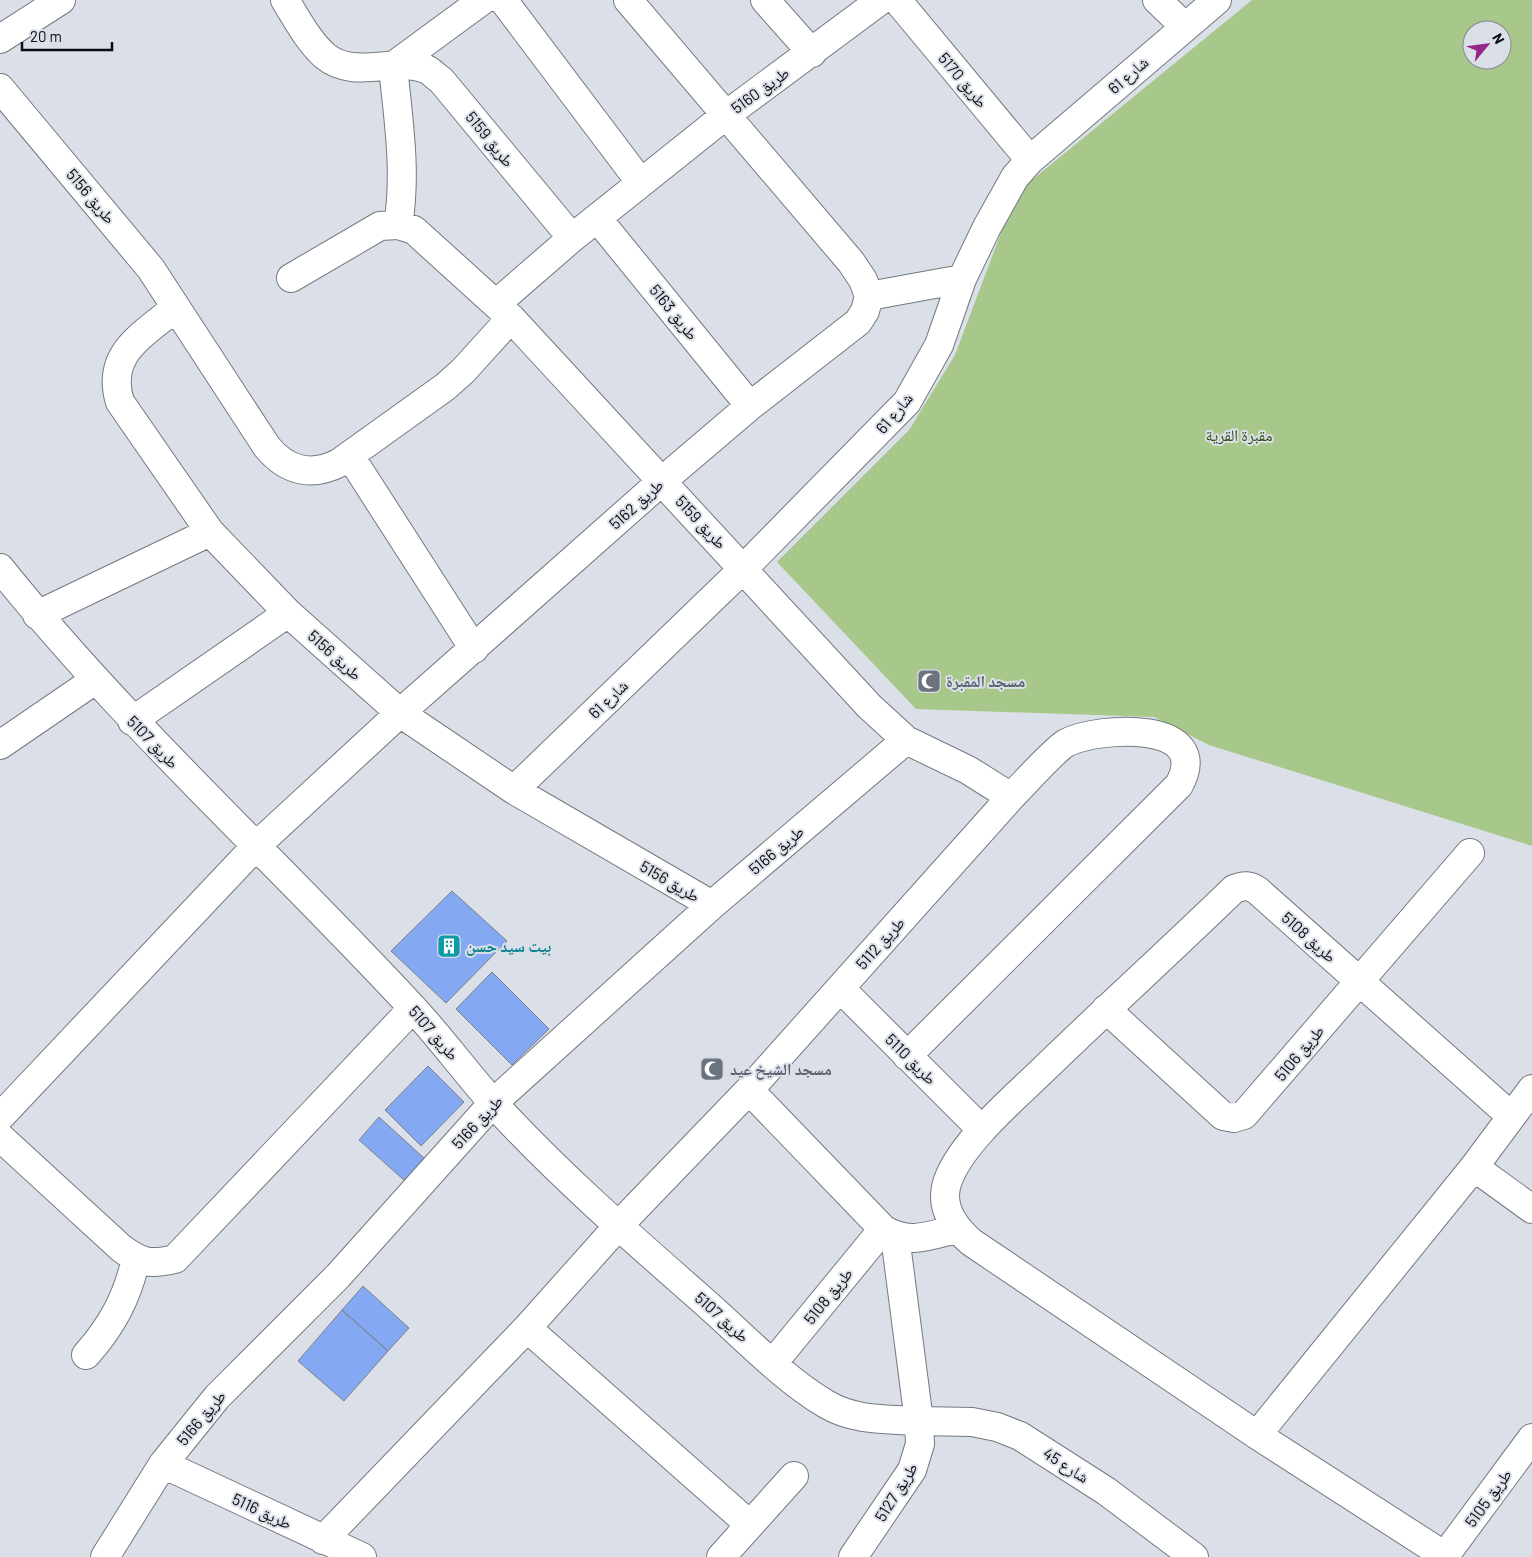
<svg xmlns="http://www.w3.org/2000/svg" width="1532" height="1557" font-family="Barlow,'Noto Naskh Arabic',sans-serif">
	<rect width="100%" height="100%" fill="#dadfe8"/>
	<path fill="#a7c88a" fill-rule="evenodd" d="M 1252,0 L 1532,0 L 1532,846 L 1209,745 L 1154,717 L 916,709 L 777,562 L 909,430 L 955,355 L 1016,193 ZM 1472,30 L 1502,30 L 1502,60 L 1472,60 Z"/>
	<path fill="#84a9f2" stroke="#7c8089" d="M 452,891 L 507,941 L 446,1003 L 391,951 Z
		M 492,972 L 549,1029 L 512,1065 L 456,1009 Z
		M 428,1066 L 464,1102 L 421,1146 L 385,1110 Z
		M 379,1117 L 425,1159 L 405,1181 L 359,1140 Z
		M 363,1286 L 409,1328 L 388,1351 L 342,1310 Z
		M 342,1310 L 388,1351 L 344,1401 L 298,1361 Z"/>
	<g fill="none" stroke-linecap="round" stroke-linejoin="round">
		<g stroke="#747981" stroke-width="30">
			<path id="street" d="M 285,0 C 297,19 308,41 325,56 C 354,80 393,57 426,69 C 431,71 436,77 441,80 L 572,238
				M 503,0 L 641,183
				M 628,0 L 851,262 L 863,280 L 869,296
				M 765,0 L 812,53
				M 897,0 L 1030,160
				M 1157,0 L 1184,26
				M 0,39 L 61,0
				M 0,88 L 151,269 L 267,447 C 287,471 311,477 339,463 L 445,387 L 463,371 L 511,318
				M 597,218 L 750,406
				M 398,225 C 407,172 398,118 393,66 L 483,0
				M 291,278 L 380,226 L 398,225 L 414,230 L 511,318 L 869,706 L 906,740 L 968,770 L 1011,797 C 1022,786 1054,750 1066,743 C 1099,726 1214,720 1179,785 L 907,1056
				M 869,296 L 962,279
				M 496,304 L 572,238 L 726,115 L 881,0
				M 175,308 C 142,336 105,354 120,402 L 210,532 L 288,613 L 400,713 L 514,790 L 712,905
				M 350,456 L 474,649
				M 0,568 C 126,725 275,859 411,1006 C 445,1042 473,1083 507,1118 C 570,1185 640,1245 708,1305 C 745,1338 784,1379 826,1404 C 854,1421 887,1419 919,1421
				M 37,615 L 210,532
				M 132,721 L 288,613
				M 0,745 L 95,680
				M 514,790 L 744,568 L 907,402 L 939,345 L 962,279 L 987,227 L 1015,177 L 1030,160 L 1217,0
				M 840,988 L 982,1130
				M 1106,1009 L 1223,1116 L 1234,1118 L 1244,1115 L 1470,853
				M 749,1090 L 883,1229 C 908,1245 929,1236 956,1229
				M 0,1117 L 255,847 L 400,713 L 662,481 L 750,406 L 858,322 L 865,311 L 869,296
				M 0,1137 L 121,1248 C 141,1263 150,1265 175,1259 L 413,1008
				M 1474,1167 L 1532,1089
				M 86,1355 C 112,1326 127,1298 136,1259
				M 773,1363 L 883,1229
				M 1257,1435 L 1474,1167 L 1532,1209
				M 163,1464 L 362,1557
				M 749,1524 L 527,1328 L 619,1225 L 749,1090 L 1011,797
				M 323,1540 L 527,1328
				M 1445,1556 L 1257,1435 L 971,1242 C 955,1228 941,1210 946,1187 C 955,1148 1013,1099 1042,1071 C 1105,1010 1171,950 1234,889 C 1244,885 1250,885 1258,891 L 1511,1116
				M 105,1557 L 163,1464 L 217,1397 L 338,1276 L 493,1103 L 712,905 L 906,740
				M 721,1557 L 794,1476
				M 853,1557 L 912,1470 L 920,1444 L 919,1421 L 895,1236
				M 1444,1557 L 1532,1438"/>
		</g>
		<g stroke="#747981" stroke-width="30">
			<path id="secondary" d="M 919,1421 L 972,1422 L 997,1427 L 1020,1436 L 1106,1491 L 1194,1557"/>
		</g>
		<use href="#street" stroke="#fff" stroke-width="28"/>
		<use href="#secondary" stroke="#fff" stroke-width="28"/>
	</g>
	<defs>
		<g id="mosque-square" transform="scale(1.25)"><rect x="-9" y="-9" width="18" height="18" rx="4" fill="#6b7280" stroke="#dadfe8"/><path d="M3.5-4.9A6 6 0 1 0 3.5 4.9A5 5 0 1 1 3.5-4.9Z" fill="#fff"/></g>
		<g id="building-square" transform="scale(1.25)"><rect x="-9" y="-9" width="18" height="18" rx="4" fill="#0f9aa8" stroke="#dadfe8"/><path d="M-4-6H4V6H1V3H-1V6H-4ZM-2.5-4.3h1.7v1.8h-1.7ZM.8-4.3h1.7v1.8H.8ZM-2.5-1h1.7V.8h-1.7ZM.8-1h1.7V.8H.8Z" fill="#fff"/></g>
	</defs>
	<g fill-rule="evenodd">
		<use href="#mosque-square" x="929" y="681"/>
		<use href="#building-square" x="449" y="946"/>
		<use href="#mosque-square" x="712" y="1069"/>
	</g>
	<g text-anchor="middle" stroke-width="4" stroke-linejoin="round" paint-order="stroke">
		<g font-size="16" fill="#0b0c0f" stroke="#dadfe8">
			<text transform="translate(1128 75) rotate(-41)" y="6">شارع 61</text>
			<text transform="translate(963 80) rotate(50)" y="6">طريق 5170</text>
			<text transform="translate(760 90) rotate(-36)" y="6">طريق 5160</text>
			<text transform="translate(490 139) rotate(51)" y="6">طريق 5159</text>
			<text transform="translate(91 196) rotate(50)" y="6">طريق 5156</text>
			<text transform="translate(674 312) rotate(51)" y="6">طريق 5163</text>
			<text transform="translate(894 413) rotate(-50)" y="6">شارع 61</text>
			<text transform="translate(636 504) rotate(-42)" y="6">طريق 5162</text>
			<text transform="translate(701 522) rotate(47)" y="6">طريق 5159</text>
			<text transform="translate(335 655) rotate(42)" y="6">طريق 5156</text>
			<text transform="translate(608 699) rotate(-44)" y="6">شارع 61</text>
			<text transform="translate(153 742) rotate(46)" y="6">طريق 5107</text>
			<text transform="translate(776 850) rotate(-40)" y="6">طريق 5166</text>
			<text transform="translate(670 881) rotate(30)" y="6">طريق 5156</text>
			<text transform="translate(1309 937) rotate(42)" y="6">طريق 5108</text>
			<text transform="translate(880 943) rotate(-48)" y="6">طريق 5112</text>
			<text transform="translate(434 1033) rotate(49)" y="6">طريق 5107</text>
			<text transform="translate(1299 1053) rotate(-50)" y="6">طريق 5106</text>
			<text transform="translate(911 1059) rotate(45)" y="6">طريق 5110</text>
			<text transform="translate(477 1122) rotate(-47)" y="6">طريق 5166</text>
			<text transform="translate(828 1296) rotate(-51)" y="6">طريق 5108</text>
			<text transform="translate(722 1317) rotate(42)" y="6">طريق 5107</text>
			<text transform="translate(201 1418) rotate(-50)" y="6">طريق 5166</text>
			<text transform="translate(1066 1465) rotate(33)" y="6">شارع 45</text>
			<text transform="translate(896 1492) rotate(-58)" y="6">طريق 5127</text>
			<text transform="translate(1488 1498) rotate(-54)" y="6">طريق 5105</text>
			<text transform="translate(262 1511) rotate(25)" y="6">طريق 5116</text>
		</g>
		<g font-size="16" fill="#334d17" stroke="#dadfe8">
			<text x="1239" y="441">مقبرة القرية</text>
		</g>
		<g font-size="16" font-weight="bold" fill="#5b616d" stroke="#dadfe8" text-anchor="start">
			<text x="946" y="687">مسجد المقبرة</text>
			<text x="730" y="1075">مسجد الشيخ عيد</text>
		</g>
		<g font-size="16" font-weight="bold" fill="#0d838f" stroke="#dadfe8" text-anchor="start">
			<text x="466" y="952">بيت سيد حسن</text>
		</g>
	</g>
	<g transform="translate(1487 45) rotate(61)"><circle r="24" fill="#dadfe8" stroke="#878b91"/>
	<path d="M0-4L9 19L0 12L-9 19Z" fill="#94288a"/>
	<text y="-8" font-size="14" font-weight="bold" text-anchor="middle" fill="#0b0c0f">N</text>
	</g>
	<path d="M22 42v8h90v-8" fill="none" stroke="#0b0c0f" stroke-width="2.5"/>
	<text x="30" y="42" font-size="15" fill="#0b0c0f" stroke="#dadfe8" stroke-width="4" paint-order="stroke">20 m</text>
</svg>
